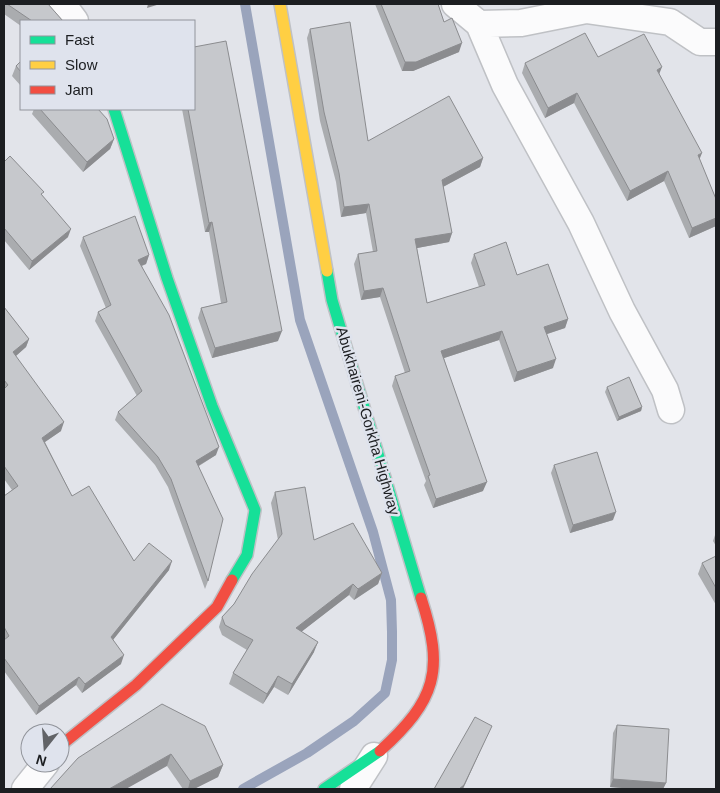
<svg xmlns="http://www.w3.org/2000/svg" width="720" height="793" font-family="Arial,sans-serif">
	<rect width="100%" height="100%" fill="#e2e4ea"/>
	<g fill="none" stroke-linecap="round" stroke-linejoin="round">
		<path stroke="#9aa4bc" stroke-width="10" d="M 243,789 L 307,753 L 354,721 L 385,693 L 392,660 L 392,632 L 391,600 L 373,532 L 300,320 L 245,4"/>
		<g stroke="#bfc1c5" stroke-width="29">
			<path id="street" d="M 55,4 L 69,13 L 75,21
				M 455,4 L 479,24 L 521,23 L 586,10 L 670,22 L 700,42 L 716,42
				M 479,24 L 505,85 L 581,223 L 622,311 L 665,390 L 671,410
				M 25,789 L 46,763
				M 353,789 L 374,756"/>
		</g>
		<g stroke="#bfc1c5" stroke-width="14">
			<path id="fast" d="M 114,109 L 167,278 L 212,406 L 255,510 L 247,555 L 232,580
				M 327,271 L 332,300 L 421,598
				M 324,789 L 380,751"/>
		</g>
		<g stroke="#bfc1c5" stroke-width="14">
			<path id="slow" d="M 280,4 L 327,271"/>
		</g>
		<g stroke="#bfc1c5" stroke-width="14">
			<path id="jam" d="M 60,746 L 136,685 L 217,607 L 232,580
				M 380,751 C 436,700 445,671 421,598"/>
		</g>
		<use href="#street" stroke="#fbfbfc" stroke-width="26"/>
		<use href="#fast" stroke="#16e098" stroke-width="11"/>
		<use href="#slow" stroke="#ffcf43" stroke-width="11"/>
		<use href="#jam" stroke="#f24e42" stroke-width="11"/>
	</g>
	<path fill="#aaacaf" d="M 4,4 L 48,4 L 63,21 L 21,21 L 21,26 L 4,14 Z
		M 375,4 L 438,4 L 444,22 L 459,52 L 413,71 L 402,71 Z
		M 310,29 L 368,141 L 483,158 L 480,167 L 443,187 L 452,233 L 449,242 L 417,248 L 427,303 L 479,287 L 471,263 L 474,254 L 517,275 L 568,319 L 565,328 L 547,334 L 553,368 L 514,382 L 499,340 L 444,358 L 483,491 L 433,508 L 424,485 L 426,481 L 392,386 L 395,376 L 405,373 L 380,297 L 361,300 L 354,264 L 358,254 L 373,252 L 366,213 L 341,217 L 336,182 L 320,121 L 307,38 Z
		M 598,57 L 659,74 L 699,159 L 716,199 L 716,226 L 689,238 L 664,181 L 627,201 L 574,103 L 545,118 L 522,73 L 525,63 Z
		M 21,61 L 21,86 L 12,76 L 16,66 Z
		M 34,109 L 98,109 L 114,139 L 110,149 L 83,172 L 32,114 Z
		M 182,109 L 194,109 L 278,341 L 212,358 L 198,318 L 201,308 L 221,303 L 209,232 L 205,232 Z
		M 4,162 L 42,195 L 68,237 L 29,270 L 4,240 Z
		M 83,237 L 149,255 L 146,264 L 142,266 L 216,455 L 199,466 L 208,581 L 205,589 L 168,487 L 155,465 L 115,420 L 118,412 L 137,396 L 95,321 L 98,312 L 106,308 L 80,246 Z
		M 4,307 L 29,339 L 26,347 L 16,356 L 61,431 L 45,442 L 72,496 L 134,561 L 169,570 L 113,640 L 121,664 L 82,693 L 76,685 L 36,715 L 4,671 L 4,496 L 12,490 L 4,479 Z
		M 607,387 L 642,407 L 641,411 L 617,421 L 605,392 Z
		M 554,465 L 613,520 L 570,533 L 551,473 Z
		M 275,492 L 314,540 L 382,573 L 378,584 L 354,600 L 349,595 L 301,632 L 314,652 L 288,695 L 274,687 L 263,704 L 229,684 L 233,673 L 247,650 L 222,635 L 219,627 L 222,617 L 234,604 L 278,540 L 271,503 Z
		M 716,532 L 716,546 L 713,541 Z
		M 716,556 L 716,605 L 698,574 L 702,563 Z
		M 162,704 L 223,765 L 218,777 L 194,789 L 183,789 L 167,766 Z
		M 617,725 L 666,783 L 663,789 L 634,789 L 610,787 L 613,733 Z"/>
	<path fill="#8b8c8f" d="M 148,4 L 160,4 L 147,8 Z
		M 462,43 L 459,52 L 413,71 L 402,71 L 405,62 Z
		M 662,67 L 658,77 L 657,70 Z
		M 577,93 L 574,103 L 545,118 L 548,108 Z
		M 114,139 L 110,149 L 83,172 L 87,162 Z
		M 702,153 L 698,163 L 698,155 Z
		M 483,158 L 480,167 L 439,189 L 442,180 Z
		M 668,171 L 664,181 L 627,201 L 630,191 Z
		M 369,204 L 366,213 L 341,217 L 344,207 Z
		M 716,218 L 716,226 L 689,238 L 692,228 Z
		M 212,222 L 209,232 L 205,232 L 209,223 Z
		M 71,229 L 68,237 L 29,270 L 32,261 Z
		M 452,233 L 449,242 L 412,249 L 415,239 Z
		M 149,255 L 146,264 L 135,268 L 138,260 Z
		M 383,288 L 380,297 L 361,300 L 364,291 Z
		M 568,319 L 565,328 L 541,336 L 544,327 Z
		M 282,331 L 278,341 L 212,358 L 215,348 Z
		M 502,331 L 499,340 L 438,360 L 441,351 Z
		M 29,339 L 26,347 L 10,361 L 13,352 Z
		M 556,359 L 553,368 L 514,382 L 517,372 Z
		M 642,407 L 641,411 L 617,421 L 619,417 Z
		M 64,422 L 61,431 L 39,446 L 42,438 Z
		M 219,447 L 216,455 L 193,469 L 196,461 Z
		M 487,482 L 483,491 L 433,508 L 436,499 Z
		M 616,512 L 613,520 L 570,533 L 573,525 Z
		M 172,561 L 169,570 L 108,646 L 111,637 Z
		M 382,573 L 378,584 L 354,600 L 358,589 Z
		M 353,584 L 349,595 L 292,639 L 296,628 Z
		M 318,642 L 314,652 L 288,695 L 292,684 Z
		M 124,655 L 121,664 L 82,693 L 85,684 Z
		M 278,676 L 274,687 L 263,704 L 267,694 Z
		M 79,677 L 76,685 L 36,715 L 39,706 Z
		M 492,726 L 488,734 L 463,789 L 459,789 Z
		M 171,754 L 167,766 L 126,789 L 109,789 Z
		M 223,765 L 218,777 L 194,789 L 188,789 L 190,781 Z
		M 613,779 L 666,783 L 663,789 L 634,789 L 610,787 Z"/>
	<path fill="#c6c8cc" stroke="#8b8c8f" d="M 7,4 L 48,4 L 63,21 L 32,21 Z
		M 381,4 L 438,4 L 444,22 L 452,18 L 462,43 L 416,62 L 405,62 Z
		M 350,22 L 368,141 L 449,96 L 483,158 L 442,180 L 452,233 L 415,239 L 427,303 L 485,285 L 474,254 L 506,242 L 517,275 L 548,264 L 568,319 L 544,327 L 556,359 L 517,372 L 502,331 L 441,351 L 487,482 L 436,499 L 428,476 L 430,475 L 395,376 L 410,371 L 383,288 L 364,291 L 358,254 L 377,251 L 369,204 L 344,207 L 339,173 L 324,112 L 310,29 Z
		M 585,33 L 598,57 L 644,34 L 662,67 L 657,70 L 702,153 L 698,155 L 716,199 L 716,218 L 692,228 L 668,171 L 630,191 L 577,93 L 548,108 L 525,63 Z
		M 226,41 L 282,331 L 215,348 L 201,308 L 227,302 L 212,222 L 209,223 L 188,109 L 194,109 L 194,47 Z
		M 21,61 L 21,72 L 16,66 Z
		M 40,109 L 98,109 L 107,119 L 114,139 L 87,162 Z
		M 10,156 L 44,192 L 41,194 L 71,229 L 32,261 L 4,228 L 4,162 Z
		M 135,216 L 149,255 L 138,260 L 169,315 L 219,447 L 196,461 L 223,519 L 208,581 L 171,479 L 158,457 L 118,412 L 142,391 L 98,312 L 111,305 L 83,237 Z
		M 4,307 L 29,339 L 13,352 L 64,422 L 42,438 L 72,496 L 89,486 L 134,561 L 149,543 L 172,561 L 111,637 L 124,655 L 85,684 L 79,677 L 39,706 L 4,658 L 4,640 L 9,636 L 4,627 L 4,496 L 18,486 L 4,466 L 4,389 L 8,385 L 4,380 Z
		M 629,377 L 642,407 L 619,417 L 607,387 Z
		M 597,452 L 616,512 L 573,525 L 554,465 Z
		M 305,487 L 314,540 L 353,523 L 382,573 L 358,589 L 353,584 L 296,628 L 318,642 L 292,684 L 278,676 L 267,694 L 233,673 L 253,640 L 225,625 L 222,617 L 234,604 L 252,574 L 282,534 L 275,492 Z
		M 716,556 L 716,588 L 702,563 Z
		M 162,704 L 205,726 L 223,765 L 190,781 L 171,754 L 109,789 L 50,789 L 78,758 Z
		M 475,717 L 492,726 L 464,785 L 459,789 L 434,789 Z
		M 617,725 L 669,729 L 666,783 L 613,779 Z"/>
	<g text-anchor="middle" stroke-width="5" stroke-linejoin="round" paint-order="stroke">
		<g font-size="15" fill="#1c1e21" stroke="#dfe3ed">
			<text transform="translate(368 421) rotate(74)" y="5">Abukhaireni-Gorkha Highway</text>
		</g>
	</g>
	<rect width="720" height="793" fill="none" stroke="#1c1e21" stroke-width="10"/>
	<rect x="20" y="20" width="175" height="90" fill="#dfe3ed" stroke="#91949b"/>
	<rect x="30" y="36" width="25" height="8" fill="#16e098" stroke="#91949b"/>
	<text x="65" y="45" font-size="15" fill="#1c1e21">Fast</text>
	<rect x="30" y="61" width="25" height="8" fill="#ffcf43" stroke="#91949b"/>
	<text x="65" y="70" font-size="15" fill="#1c1e21">Slow</text>
	<rect x="30" y="86" width="25" height="8" fill="#f24e42" stroke="#91949b"/>
	<text x="65" y="95" font-size="15" fill="#1c1e21">Jam</text>
	<g transform="translate(45 748) rotate(197)"><circle r="24" fill="#dfe3ed" stroke="#91949b"/>
	<path d="M0-4L9 19L0 12L-9 19Z" fill="#616367"/>
	<text y="-8" font-size="14" font-weight="bold" text-anchor="middle" fill="#1c1e21">N</text>
	</g>
</svg>
